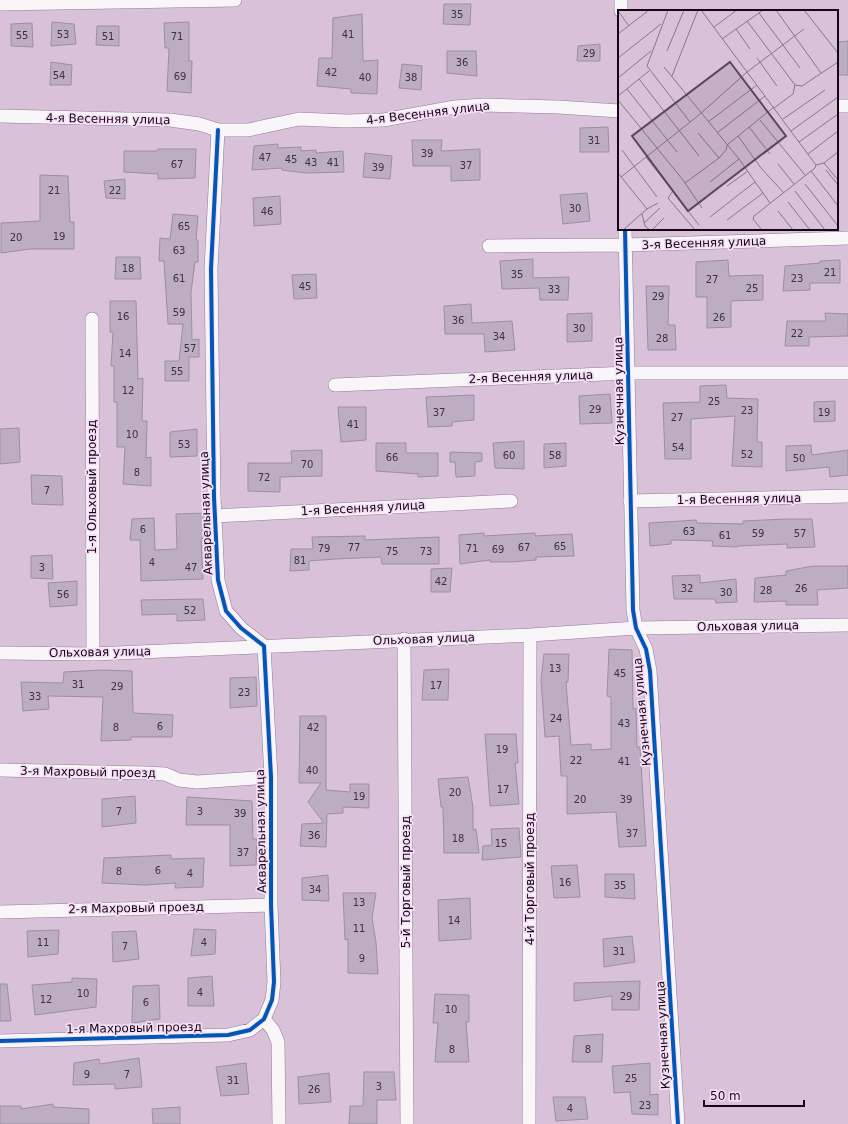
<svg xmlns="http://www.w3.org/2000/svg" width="848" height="1124" font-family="'DejaVu Sans',sans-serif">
	<rect width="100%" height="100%" fill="#d8c1d9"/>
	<path fill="#bcadc2" stroke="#9d8fa3" d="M 444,4 L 471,4 L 470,25 L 443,24 Z
		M 362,14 L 363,61 L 378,60 L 377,94 L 351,93 L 351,89 L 317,86 L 319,58 L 332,58 L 333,18 Z
		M 52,22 L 74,24 L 76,44 L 51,46 Z
		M 189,22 L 189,61 L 192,61 L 191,93 L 167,91 L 169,48 L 165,48 L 164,23 Z
		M 32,23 L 33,47 L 11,46 L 11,24 Z
		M 97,26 L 119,26 L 119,46 L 96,45 Z
		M 848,41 L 848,75 L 837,75 L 837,42 Z
		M 600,44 L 600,61 L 577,61 L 578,46 Z
		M 447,51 L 476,51 L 477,76 L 447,73 Z
		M 51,62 L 72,65 L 71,85 L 50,85 Z
		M 402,64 L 422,66 L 421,90 L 399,88 Z
		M 608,127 L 609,152 L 580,152 L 580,128 Z
		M 412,140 L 442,140 L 441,151 L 480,149 L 480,180 L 451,181 L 451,166 L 413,166 Z
		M 278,144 L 278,148 L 301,147 L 301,151 L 316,150 L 316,153 L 343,151 L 344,172 L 306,173 L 282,170 L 282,168 L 252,170 L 254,146 Z
		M 158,149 L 196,149 L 195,178 L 158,179 L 158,174 L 124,172 L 124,151 L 158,151 Z
		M 365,153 L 392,156 L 390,179 L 363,177 Z
		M 40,175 L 68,176 L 70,222 L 74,222 L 74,249 L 30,249 L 1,253 L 1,223 L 40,221 Z
		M 125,179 L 125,199 L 106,198 L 104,181 Z
		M 587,193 L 590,221 L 563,224 L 560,195 Z
		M 280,196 L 281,224 L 254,226 L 253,198 Z
		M 173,214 L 198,216 L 196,240 L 198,240 L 198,262 L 195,262 L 191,292 L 192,340 L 199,339 L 199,357 L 189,357 L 189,381 L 165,381 L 165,361 L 179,361 L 183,324 L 168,324 L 164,261 L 159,261 L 160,238 L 170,239 Z
		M 116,257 L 140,257 L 141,279 L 115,279 Z
		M 533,259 L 533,278 L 569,277 L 568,300 L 540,300 L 539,288 L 502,289 L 500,261 Z
		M 728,260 L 729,276 L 763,275 L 763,300 L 731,301 L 731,327 L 707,328 L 707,297 L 696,297 L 696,262 Z
		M 840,260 L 840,283 L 810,283 L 810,290 L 783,291 L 785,266 L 820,263 L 820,261 Z
		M 316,274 L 317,298 L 294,299 L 292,275 Z
		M 646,286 L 669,286 L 668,325 L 675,325 L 676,350 L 648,350 Z
		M 110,301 L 136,301 L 138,379 L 143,378 L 142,421 L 147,421 L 146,458 L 151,457 L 151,486 L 123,484 L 125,447 L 117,447 L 117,402 L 114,402 L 114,366 L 111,366 L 113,332 L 110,332 Z
		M 471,304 L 472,323 L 512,321 L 515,350 L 485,352 L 484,334 L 445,334 L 444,306 Z
		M 592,313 L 592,341 L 567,342 L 567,314 Z
		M 825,313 L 848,314 L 848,336 L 809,337 L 809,346 L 785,346 L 787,321 L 826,321 Z
		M 726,385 L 727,398 L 758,399 L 757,442 L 762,442 L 762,467 L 732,466 L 735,416 L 691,419 L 691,459 L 665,459 L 663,403 L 700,402 L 700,386 Z
		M 610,394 L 612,423 L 580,424 L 579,396 Z
		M 474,395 L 474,420 L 452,422 L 452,426 L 428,427 L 426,397 Z
		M 835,401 L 835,421 L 814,422 L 814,402 Z
		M 338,407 L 366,407 L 366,440 L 341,442 Z
		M 19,428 L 20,462 L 0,464 L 0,429 Z
		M 197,429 L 197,456 L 170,457 L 170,432 Z
		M 524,441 L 524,469 L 495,468 L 493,443 Z
		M 376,443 L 406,443 L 406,453 L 438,453 L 438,476 L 418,477 L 418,474 L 376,471 Z
		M 566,443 L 566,466 L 544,468 L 544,444 Z
		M 811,445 L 812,455 L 848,450 L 848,475 L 830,477 L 829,467 L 786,471 L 786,446 Z
		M 322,450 L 322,476 L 280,477 L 280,492 L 248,491 L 248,463 L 292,463 L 291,451 Z
		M 450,452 L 482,453 L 482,461 L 475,462 L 475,476 L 456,477 L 455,462 L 450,462 Z
		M 31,475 L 62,476 L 63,505 L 32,504 Z
		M 207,513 L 206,539 L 201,539 L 203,579 L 141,581 L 140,540 L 130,540 L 132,519 L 154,518 L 155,550 L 177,549 L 176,514 Z
		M 786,519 L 812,519 L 815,547 L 787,548 L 787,544 L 738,546 L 737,547 L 712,546 L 713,541 L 671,540 L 671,544 L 650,546 L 649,523 L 696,520 L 697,523 L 743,524 L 743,521 Z
		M 484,533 L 484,536 L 535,533 L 535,536 L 572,534 L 574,556 L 536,557 L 536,560 L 511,562 L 490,562 L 490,560 L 460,564 L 459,535 Z
		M 365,536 L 365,540 L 439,537 L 439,564 L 382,564 L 381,557 L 335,559 L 309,561 L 309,570 L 290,571 L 291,549 L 313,549 L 312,537 Z
		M 52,555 L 53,579 L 31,578 L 31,556 Z
		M 813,566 L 848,566 L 848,588 L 817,590 L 818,605 L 786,605 L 786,601 L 754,602 L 755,578 L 786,575 L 786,571 Z
		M 452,568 L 450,592 L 431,592 L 431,569 Z
		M 700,575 L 700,583 L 736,579 L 737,602 L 716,603 L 715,599 L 674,599 L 672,576 Z
		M 77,581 L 77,605 L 50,607 L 48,583 Z
		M 203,599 L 205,620 L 177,621 L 177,614 L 142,615 L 141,600 Z
		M 609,649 L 632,650 L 633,709 L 636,708 L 637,747 L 640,747 L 646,846 L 619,847 L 616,812 L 567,814 L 567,776 L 561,776 L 559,736 L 545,737 L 541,680 L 544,654 L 569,654 L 568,682 L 566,682 L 571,745 L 591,744 L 591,750 L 611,749 L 611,697 L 607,696 Z
		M 449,669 L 448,700 L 422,700 L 424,670 Z
		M 102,670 L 132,671 L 133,713 L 173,715 L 172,737 L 131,737 L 131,740 L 101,741 L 103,697 L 48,696 L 49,709 L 23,711 L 21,682 L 63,683 L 64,672 Z
		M 256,677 L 257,706 L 230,708 L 230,678 Z
		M 300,716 L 326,716 L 326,790 L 350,792 L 350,784 L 369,784 L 369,808 L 343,807 L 343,813 L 327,814 L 326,847 L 300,846 L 302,824 L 324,823 L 308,802 L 321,783 L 299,783 Z
		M 485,734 L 516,734 L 518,763 L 515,763 L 519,804 L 490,806 Z
		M 468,777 L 473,807 L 473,830 L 476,829 L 479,853 L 444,853 L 443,807 L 441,807 L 438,779 Z
		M 135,796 L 136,823 L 102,827 L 102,799 Z
		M 187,797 L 252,801 L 253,839 L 257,839 L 256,865 L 230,866 L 230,825 L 186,825 Z
		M 519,828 L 521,857 L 482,860 L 483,846 L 492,845 L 491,829 Z
		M 171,855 L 171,859 L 204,858 L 203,887 L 175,888 L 176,883 L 145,885 L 102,883 L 104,858 Z
		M 577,865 L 580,897 L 554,898 L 551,866 Z
		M 605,874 L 634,874 L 635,899 L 605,897 Z
		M 328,875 L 329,901 L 302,900 L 302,878 Z
		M 343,893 L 376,893 L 372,918 L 376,942 L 378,974 L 348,973 L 348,939 L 345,940 Z
		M 470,898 L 471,939 L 439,941 L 438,900 Z
		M 194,929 L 216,930 L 215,954 L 191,956 Z
		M 59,930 L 58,954 L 28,957 L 27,931 Z
		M 136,931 L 139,959 L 113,962 L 112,932 Z
		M 632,936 L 635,962 L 604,967 L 603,939 Z
		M 212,976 L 214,1006 L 188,1006 L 188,978 Z
		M 72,978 L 97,979 L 96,1007 L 35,1015 L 32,985 L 72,982 Z
		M 640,981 L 639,1010 L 612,1010 L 612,996 L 574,1001 L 574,983 Z
		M 0,984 L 7,984 L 11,1021 L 0,1021 Z
		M 159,985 L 160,1019 L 132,1023 L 133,986 Z
		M 435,994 L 469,995 L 469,1022 L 466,1022 L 469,1062 L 435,1062 L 438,1023 L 433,1023 Z
		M 603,1034 L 602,1062 L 572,1062 L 574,1036 Z
		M 139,1058 L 142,1087 L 115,1089 L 115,1084 L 73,1085 L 74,1063 L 99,1059 L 100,1064 Z
		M 246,1063 L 249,1094 L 221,1096 L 216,1067 Z
		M 650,1063 L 650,1095 L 658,1094 L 658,1115 L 632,1114 L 630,1092 L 614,1093 L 612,1066 Z
		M 364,1072 L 394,1072 L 396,1100 L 377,1100 L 377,1124 L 349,1124 L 350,1106 L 363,1106 Z
		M 329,1073 L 331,1102 L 299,1104 L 298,1077 Z
		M 553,1097 L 585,1097 L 588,1119 L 556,1121 Z
		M 53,1104 L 53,1107 L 89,1109 L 89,1124 L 0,1124 L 0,1106 L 21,1106 L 21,1109 Z
		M 180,1107 L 180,1124 L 153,1124 L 152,1109 Z"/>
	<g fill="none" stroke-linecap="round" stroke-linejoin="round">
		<g stroke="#8f7e90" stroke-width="14">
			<path id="minor" d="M 621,0 L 621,11
				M 0,4 L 235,0
				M 837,106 L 848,106
				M 0,116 L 170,120 L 199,124 L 218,130 L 248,130 L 299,119 L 346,121 L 383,120 L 455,107 L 484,105 L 558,107 L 619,111
				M 625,229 L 633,610 L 636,628 L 646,649 L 650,671 L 678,1124
				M 489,246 L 625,245 L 848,238
				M 92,319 L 93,654
				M 335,385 L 629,373 L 848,373
				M 630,501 L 848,496
				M 214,516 L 511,501
				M 404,639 L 407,1124
				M 0,653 L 93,654 L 530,635 L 636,628 L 848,625
				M 0,770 L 145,773 L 165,774 L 179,780 L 197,782 L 271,777
				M 0,912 L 271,905
				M 264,1019 L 273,1030 L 278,1042 L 279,1124
				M 0,1041 L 228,1035 L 250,1030 L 264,1019 L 272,1000 L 274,982 L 271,905 L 271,777 L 264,646 L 241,628 L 226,611 L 218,580 L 214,497 L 211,269 L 218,130
				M 529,1124 L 530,635"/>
		</g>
		<use href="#minor" stroke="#f9f6f9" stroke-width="13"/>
		<g stroke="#f6dff6" stroke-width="6">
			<path id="cycleway" d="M 625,229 L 633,610 L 636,628 L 646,649 L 650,671 L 678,1124
				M 0,1041 L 228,1035 L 250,1030 L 264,1019 L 272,1000 L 274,982 L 271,905 L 271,777 L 264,646 L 241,628 L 226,611 L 218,580 L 214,497 L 211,269 L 218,130"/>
		</g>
		<use href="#cycleway" stroke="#0057b8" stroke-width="4"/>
	</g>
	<g text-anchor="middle" stroke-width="3.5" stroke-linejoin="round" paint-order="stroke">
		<g font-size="10" fill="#3e3040">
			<text x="457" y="18">35</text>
			<text x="63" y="38">53</text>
			<text x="348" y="38">41</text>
			<text x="22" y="39">55</text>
			<text x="108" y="40">51</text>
			<text x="177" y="40">71</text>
			<text x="589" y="57">29</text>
			<text x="462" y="66">36</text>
			<text x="331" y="76">42</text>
			<text x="59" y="79">54</text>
			<text x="180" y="80">69</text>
			<text x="365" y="81">40</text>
			<text x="411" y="81">38</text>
			<text x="594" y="144">31</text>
			<text x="427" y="157">39</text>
			<text x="265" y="161">47</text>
			<text x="291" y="163">45</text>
			<text x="311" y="166">43</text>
			<text x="333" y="166">41</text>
			<text x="177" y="168">67</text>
			<text x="466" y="169">37</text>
			<text x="378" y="171">39</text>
			<text x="54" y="194">21</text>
			<text x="115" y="194">22</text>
			<text x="575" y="212">30</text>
			<text x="267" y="215">46</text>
			<text x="184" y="230">65</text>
			<text x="59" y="240">19</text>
			<text x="16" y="241">20</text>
			<text x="179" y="254">63</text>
			<text x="128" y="272">18</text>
			<text x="830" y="276">21</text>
			<text x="517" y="278">35</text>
			<text x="179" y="282">61</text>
			<text x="797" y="282">23</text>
			<text x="712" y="283">27</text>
			<text x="305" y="290">45</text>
			<text x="752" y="292">25</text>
			<text x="554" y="293">33</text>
			<text x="658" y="300">29</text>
			<text x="179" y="316">59</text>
			<text x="123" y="320">16</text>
			<text x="719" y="321">26</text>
			<text x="458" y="324">36</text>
			<text x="579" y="332">30</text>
			<text x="797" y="337">22</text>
			<text x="499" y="340">34</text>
			<text x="662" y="342">28</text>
			<text x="190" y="352">57</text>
			<text x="125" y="357">14</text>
			<text x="177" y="375">55</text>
			<text x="128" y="394">12</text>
			<text x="714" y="405">25</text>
			<text x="595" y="413">29</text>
			<text x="747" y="414">23</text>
			<text x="439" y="416">37</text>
			<text x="824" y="416">19</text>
			<text x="677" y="421">27</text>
			<text x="353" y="428">41</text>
			<text x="132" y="438">10</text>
			<text x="184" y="448">53</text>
			<text x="678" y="451">54</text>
			<text x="747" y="458">52</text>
			<text x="509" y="459">60</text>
			<text x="555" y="459">58</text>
			<text x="392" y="461">66</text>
			<text x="799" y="462">50</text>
			<text x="307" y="468">70</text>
			<text x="137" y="476">8</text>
			<text x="264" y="481">72</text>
			<text x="47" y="494">7</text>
			<text x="143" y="533">6</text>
			<text x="689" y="535">63</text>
			<text x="758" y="537">59</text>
			<text x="800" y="537">57</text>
			<text x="725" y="539">61</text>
			<text x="560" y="550">65</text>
			<text x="354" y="551">77</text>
			<text x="524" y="551">67</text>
			<text x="324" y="552">79</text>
			<text x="472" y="552">71</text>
			<text x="498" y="553">69</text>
			<text x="392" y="555">75</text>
			<text x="426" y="555">73</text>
			<text x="300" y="564">81</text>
			<text x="152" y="566">4</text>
			<text x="42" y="571">3</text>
			<text x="191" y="571">47</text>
			<text x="441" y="585">42</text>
			<text x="687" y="592">32</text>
			<text x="801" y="592">26</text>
			<text x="766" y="594">28</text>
			<text x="726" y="596">30</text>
			<text x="63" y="598">56</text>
			<text x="190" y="614">52</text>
			<text x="555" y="672">13</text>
			<text x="620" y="677">45</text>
			<text x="78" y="688">31</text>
			<text x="436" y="689">17</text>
			<text x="117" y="690">29</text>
			<text x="244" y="696">23</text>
			<text x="35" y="700">33</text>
			<text x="556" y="722">24</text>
			<text x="624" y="727">43</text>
			<text x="160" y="730">6</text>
			<text x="116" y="731">8</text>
			<text x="313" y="731">42</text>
			<text x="502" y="753">19</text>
			<text x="576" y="764">22</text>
			<text x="624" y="765">41</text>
			<text x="312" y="774">40</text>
			<text x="503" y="793">17</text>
			<text x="455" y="796">20</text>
			<text x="359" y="800">19</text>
			<text x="580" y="803">20</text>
			<text x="626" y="803">39</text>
			<text x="119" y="815">7</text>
			<text x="200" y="815">3</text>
			<text x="240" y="817">39</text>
			<text x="632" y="837">37</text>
			<text x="314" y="839">36</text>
			<text x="458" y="842">18</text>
			<text x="501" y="847">15</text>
			<text x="243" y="856">37</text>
			<text x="158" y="874">6</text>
			<text x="119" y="875">8</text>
			<text x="190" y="877">4</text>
			<text x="565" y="886">16</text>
			<text x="620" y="889">35</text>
			<text x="315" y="893">34</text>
			<text x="359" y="906">13</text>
			<text x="454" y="924">14</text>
			<text x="359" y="932">11</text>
			<text x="43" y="946">11</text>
			<text x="204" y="946">4</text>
			<text x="125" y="950">7</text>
			<text x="619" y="955">31</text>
			<text x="362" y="962">9</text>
			<text x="200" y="996">4</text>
			<text x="83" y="997">10</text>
			<text x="626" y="1000">29</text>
			<text x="46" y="1003">12</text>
			<text x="146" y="1006">6</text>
			<text x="451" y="1013">10</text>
			<text x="452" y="1053">8</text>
			<text x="588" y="1053">8</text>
			<text x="87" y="1078">9</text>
			<text x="127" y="1078">7</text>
			<text x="631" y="1082">25</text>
			<text x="233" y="1084">31</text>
			<text x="379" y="1090">3</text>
			<text x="314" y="1093">26</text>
			<text x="645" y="1109">23</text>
			<text x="570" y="1112">4</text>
		</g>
		<g font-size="12" fill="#140615" stroke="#f6dff6">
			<text transform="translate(428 113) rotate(-7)" y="4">4-я Весенняя улица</text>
			<text transform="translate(108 119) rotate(1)" y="4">4-я Весенняя улица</text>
			<text transform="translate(704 243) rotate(-2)" y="4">3-я Весенняя улица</text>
			<text transform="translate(531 377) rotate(-2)" y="4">2-я Весенняя улица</text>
			<text transform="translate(619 391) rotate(-91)" y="4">Кузнечная улица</text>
			<text transform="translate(92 487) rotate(-90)" y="4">1-я Ольховый проезд</text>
			<text transform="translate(739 499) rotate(-1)" y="4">1-я Весенняя улица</text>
			<text transform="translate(363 508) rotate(-3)" y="4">1-я Весенняя улица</text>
			<text transform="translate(206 513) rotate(-92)" y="4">Акварельная улица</text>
			<text transform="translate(748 626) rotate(-1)" y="4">Ольховая улица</text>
			<text transform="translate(424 639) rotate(-2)" y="4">Ольховая улица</text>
			<text transform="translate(100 652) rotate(-1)" y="4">Ольховая улица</text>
			<text transform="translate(642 712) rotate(-95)" y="4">Кузнечная улица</text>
			<text transform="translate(88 772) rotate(1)" y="4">3-я Махровый проезд</text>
			<text transform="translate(261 831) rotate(-91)" y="4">Акварельная улица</text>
			<text transform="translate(530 879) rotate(-90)" y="4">4-й Торговый проезд</text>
			<text transform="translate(406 882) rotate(-90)" y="4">5-й Торговый проезд</text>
			<text transform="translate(136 908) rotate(-1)" y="4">2-я Махровый проезд</text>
			<text transform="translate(134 1028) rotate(-1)" y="4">1-я Махровый проезд</text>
			<text transform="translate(663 1035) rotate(-93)" y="4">Кузнечная улица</text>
		</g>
	</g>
	<g transform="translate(618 10)">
		<rect width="220" height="220" fill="#d8c1d9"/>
		<path fill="none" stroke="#8a768b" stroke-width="1" d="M 50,0 L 29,56 L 72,112M 83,0 L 198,155M 158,0 L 203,63M 186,0 L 220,43M 0,1 L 11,16M 141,3 L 182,58M 129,11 L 177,75M 96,17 L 119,0M 118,19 L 132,39M 0,24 L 31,0M 104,29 L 145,0M 49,41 L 66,0M 0,48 L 43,14M 139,48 L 159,76M 46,57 L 121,149 L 152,193M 54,66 L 80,0M 0,68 L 33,41M 21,69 L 81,146M 177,75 L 184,76 L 220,52M 9,79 L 59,142M 0,86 L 31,61M 0,90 L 65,170 L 84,198M 156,98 L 175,84 L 177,75M 165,109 L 207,80M 142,110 L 187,165M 90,112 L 139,75M 131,117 L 152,144M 173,121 L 220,87M 80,123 L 101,148M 99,123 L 147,86M 120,126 L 143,158 L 166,183M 181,132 L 220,104M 4,140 L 39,187M 190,144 L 220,121M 28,147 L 81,215M 206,153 L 220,170M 160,154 L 176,174M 208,160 L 220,175M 193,161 L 220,196M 0,163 L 29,199M 3,167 L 81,105 L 129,62 L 186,19M 92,172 L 121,149M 67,173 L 101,148 L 108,140 L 109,135 L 156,97M 187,174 L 220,216M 109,176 L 130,161M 55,181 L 50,188 L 77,220M 177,181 L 207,220M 170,192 L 192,220M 160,201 L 175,220M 24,204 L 27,216 L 32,220M 92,207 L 137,172M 109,210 L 145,183M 26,213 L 42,198M 5,220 L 29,199 L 40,193M 34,220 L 46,208M 144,220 L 135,209 L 136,206 L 197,158 L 198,155 L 206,153 L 220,142"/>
		<path fill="#59475a" fill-opacity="0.15" stroke="#59475a" stroke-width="2" d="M 112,52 L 168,126 L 70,201 L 14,126 Z"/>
		<rect width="220" height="220" fill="none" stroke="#140615" stroke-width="2"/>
	</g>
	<path d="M704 1100v6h100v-6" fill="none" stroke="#140615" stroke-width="2"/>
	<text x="710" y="1100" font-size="12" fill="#140615" stroke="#f6dff6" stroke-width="3" paint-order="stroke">50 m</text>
</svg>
